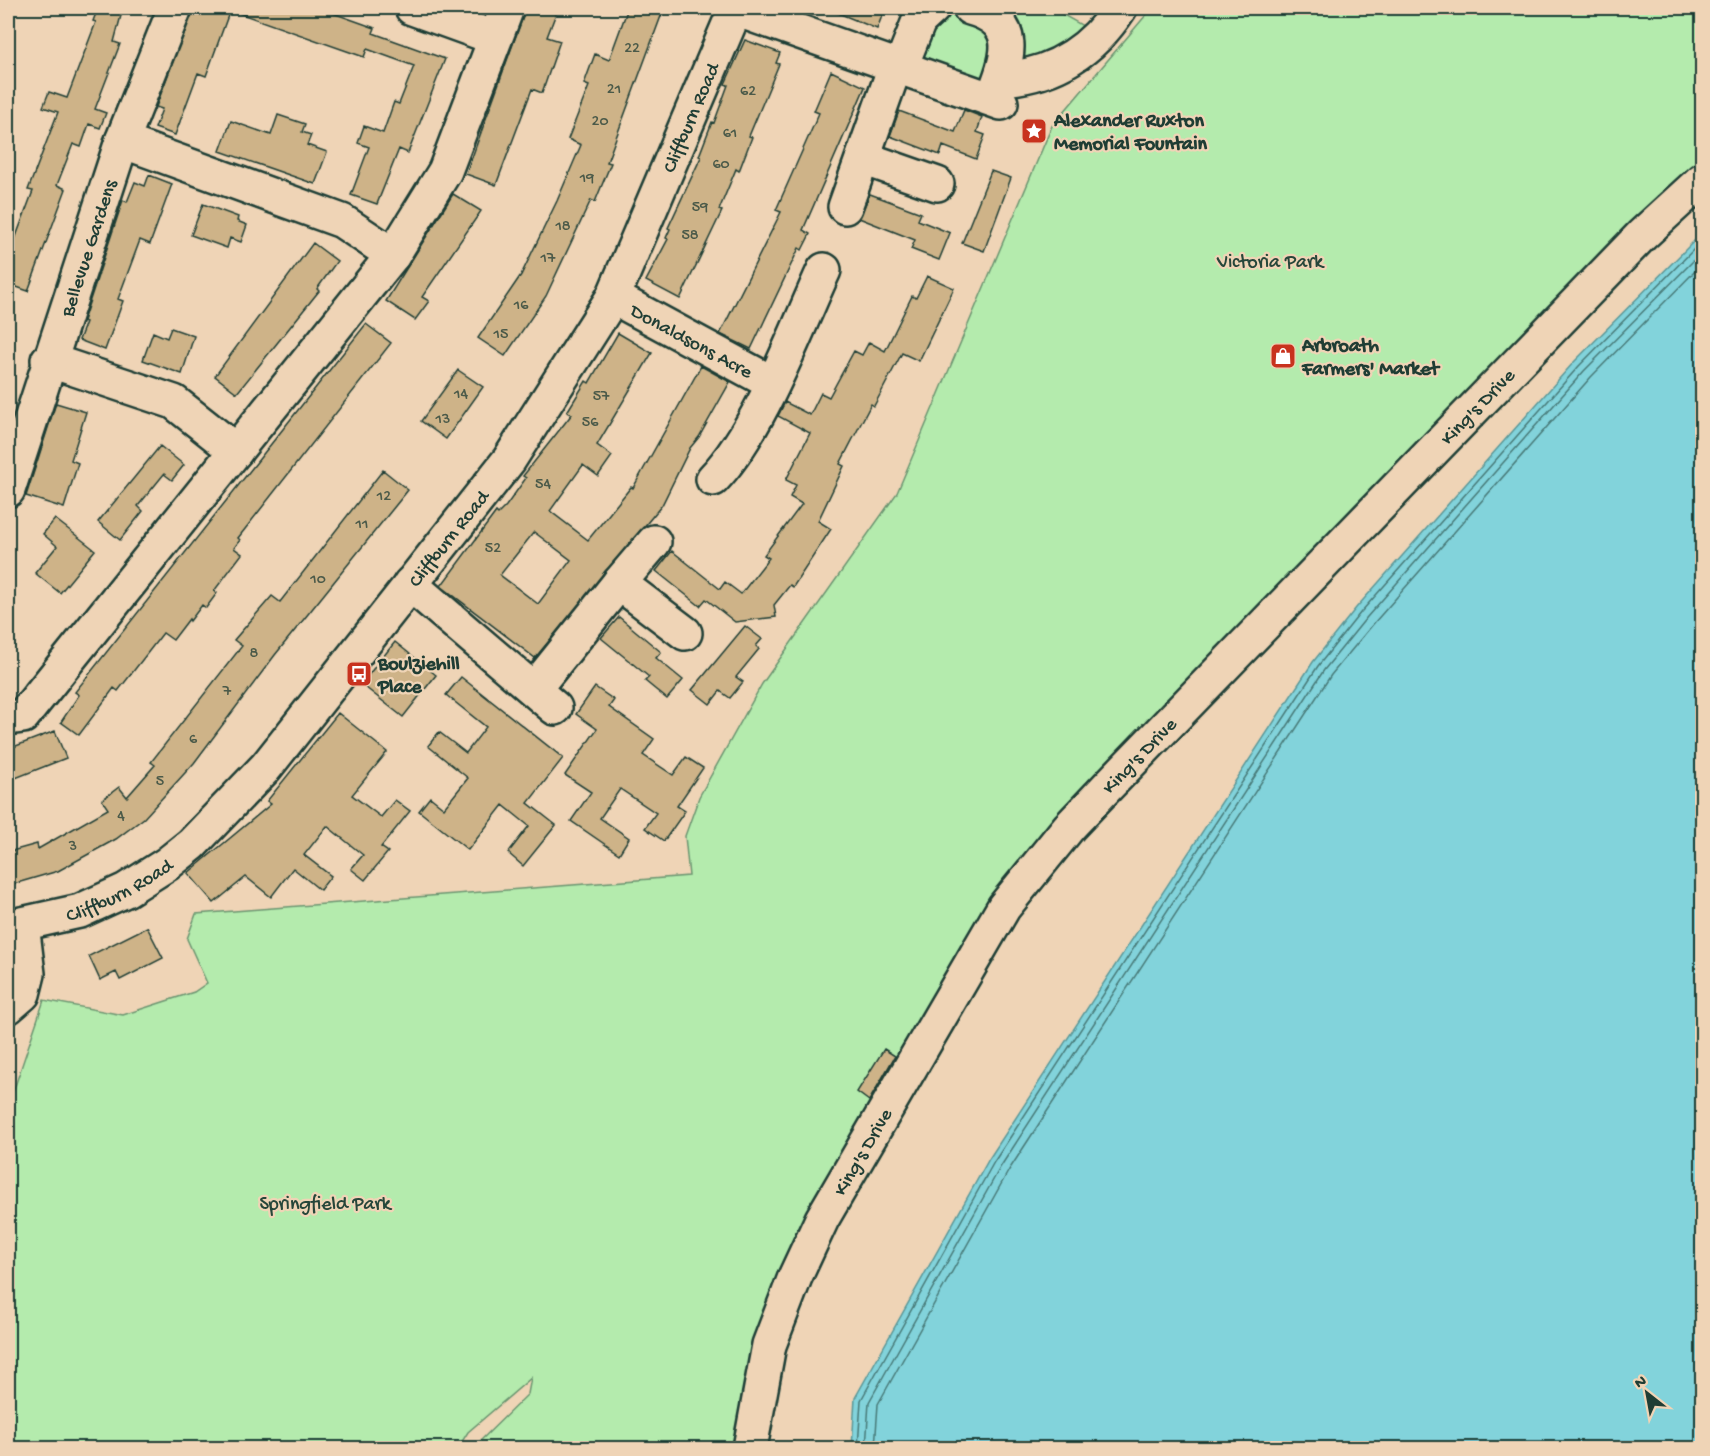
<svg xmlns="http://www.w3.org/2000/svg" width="1710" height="1456" font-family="'Gochi Hand',sans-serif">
	<rect width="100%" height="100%" fill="#efd4b6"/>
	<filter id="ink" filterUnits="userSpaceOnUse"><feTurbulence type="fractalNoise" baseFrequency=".0167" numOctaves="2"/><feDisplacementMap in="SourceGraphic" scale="12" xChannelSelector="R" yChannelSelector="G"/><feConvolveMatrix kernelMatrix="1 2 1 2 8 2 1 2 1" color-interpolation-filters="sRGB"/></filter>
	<g filter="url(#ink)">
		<path fill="#b4ebad" stroke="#6a9470" stroke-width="1.5" d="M 999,8 L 1051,8 L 1085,27 L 1056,51 L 1027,58 L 1022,54 Z
			M 1152,8 L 1702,8 L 1702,184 L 1004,907 L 769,1345 L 750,1448 L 473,1448 L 528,1394 L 531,1378 L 468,1432 L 458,1448 L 8,1448 L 8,1107 L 44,1000 L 123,1015 L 194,992 L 207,983 L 187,939 L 196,914 L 689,876 L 685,836 L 699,797 L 762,684 L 897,493 L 1052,126 Z
			M 944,12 L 953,12 L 987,24 L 1000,39 L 985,75 L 978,79 L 924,59 L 920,50 Z"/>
		<path fill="#82d3db" stroke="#5a9798" stroke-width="1.5" d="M 1702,233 L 1702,1448 L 852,1448 L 855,1398 L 989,1159 L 1313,662 L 1356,608 L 1574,362 Z"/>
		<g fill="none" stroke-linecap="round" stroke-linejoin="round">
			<path stroke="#477977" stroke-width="1.5" d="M 858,1448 L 861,1400 L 994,1162 L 1318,666 L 1361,612 L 1579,366 L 1702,241
				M 866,1448 L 869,1402 L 1001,1166 L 1324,670 L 1367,617 L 1584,371 L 1702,252
				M 875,1448 L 878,1404 L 1009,1170 L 1331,675 L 1374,623 L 1591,377 L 1702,264"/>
		</g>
		<path fill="#ceb388" stroke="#1f3d34" stroke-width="1.5" fill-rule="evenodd" d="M 98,8 L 123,8 L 114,42 L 120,44 L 95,109 L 106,113 L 100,128 L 89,124 L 81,147 L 73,144 L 57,185 L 66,189 L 28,291 L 8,284 L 8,258 L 33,191 L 28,190 L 58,112 L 43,107 L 49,92 L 67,98 L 96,22 L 93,21 Z
			M 193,8 L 319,8 L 375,28 L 373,33 L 445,59 L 408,153 L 399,149 L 377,204 L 351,195 L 369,147 L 358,143 L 364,126 L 383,133 L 394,102 L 399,104 L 414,66 L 367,49 L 364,57 L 230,10 L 206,76 L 198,73 L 175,135 L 155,128 L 162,109 L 156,107 Z
			M 526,8 L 558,8 L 547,37 L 560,41 L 542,93 L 532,89 L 496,185 L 466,174 Z
			M 628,8 L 664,8 L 607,162 L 611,163 L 595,202 L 591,200 L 546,296 L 505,356 L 478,338 L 521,275 L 557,201 L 581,145 L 568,139 L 589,86 L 584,84 L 595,54 L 609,60 Z
			M 826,8 L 885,8 L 877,29 Z
			M 745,40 L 780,53 L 776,63 L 779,64 L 749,136 L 752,137 L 739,171 L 736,169 L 719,210 L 722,211 L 680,299 L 646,281 L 668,239 L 666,238 L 670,229 L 668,228 L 701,157 L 699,156 L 712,122 L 714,123 L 728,85 L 725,84 Z
			M 831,71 L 865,87 L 803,230 L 810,234 L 802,250 L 799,248 L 751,349 L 720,334 L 781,212 L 776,210 L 819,113 L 814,111 Z
			M 964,110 L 982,117 L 977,132 L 985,135 L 976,159 L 943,146 L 940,155 L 890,136 L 899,111 L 955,132 Z
			M 278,115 L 305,124 L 302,132 L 311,135 L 307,145 L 327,152 L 315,184 L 220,151 L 231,121 L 271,135 Z
			M 991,171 L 1011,178 L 984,251 L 962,243 Z
			M 149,175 L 172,184 L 150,244 L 140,240 L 118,299 L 123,301 L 105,350 L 79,340 L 86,322 L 83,321 L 123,200 L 127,202 L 135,182 L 145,186 Z
			M 453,194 L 481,211 L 422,297 L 429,301 L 415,320 L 386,301 Z
			M 870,194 L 921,213 L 918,220 L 950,233 L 939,260 L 911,249 L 915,240 L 859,218 Z
			M 203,204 L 238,217 L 237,221 L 247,225 L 241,242 L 230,238 L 227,248 L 191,235 Z
			M 313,243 L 337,261 L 317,289 L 319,291 L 237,393 L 215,376 Z
			M 927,276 L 954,288 L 919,361 L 902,353 L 874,406 L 871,404 L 840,464 L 844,466 L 818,521 L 831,529 L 793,587 L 790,585 L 774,605 L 776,617 L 735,622 L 706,599 L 700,606 L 656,571 L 672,551 L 720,589 L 725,582 L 741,594 L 769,558 L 764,555 L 802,504 L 790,497 L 796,485 L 786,480 L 810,433 L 778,416 L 785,402 L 810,415 L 821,393 L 829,397 L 854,351 L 862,355 L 869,342 L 885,351 L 912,296 L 916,298 Z
			M 366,324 L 391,343 L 238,538 L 240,540 L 234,548 L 242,554 L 214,591 L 217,593 L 206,608 L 202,605 L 190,621 L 189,619 L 173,640 L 163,633 L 118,691 L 114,688 L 79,735 L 61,722 L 79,695 L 75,692 Z
			M 171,328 L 194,336 L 182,374 L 143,360 L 153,332 L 167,338 Z
			M 618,333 L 652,353 L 597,445 L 612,456 L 598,476 L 583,465 L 550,511 L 588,540 L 631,487 L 633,488 L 701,366 L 730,382 L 699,437 L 690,448 L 662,505 L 535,658 L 441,586 L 496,512 L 498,514 L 506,506 L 526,478 L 523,476 L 572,414 L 567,412 L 586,381 L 589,383 ZM 534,532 L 571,560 L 538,604 L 500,575 Z
			M 458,370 L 483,387 L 446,439 L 421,421 Z
			M 56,403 L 86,412 L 71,460 L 78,463 L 64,508 L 26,496 Z
			M 160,446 L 184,465 L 172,480 L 164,474 L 138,506 L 143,511 L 120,540 L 98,522 Z
			M 383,470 L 408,490 L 275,655 L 194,763 L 144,818 L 116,839 L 58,871 L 10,885 L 8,852 L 37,844 L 38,849 L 108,809 L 102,800 L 119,787 L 127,797 L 155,765 L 151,762 L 242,646 L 234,640 L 272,596 L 280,602 Z
			M 55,519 L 95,550 L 60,593 L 35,573 L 57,546 L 43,534 Z
			M 619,617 L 661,652 L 656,658 L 683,680 L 667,699 L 645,681 L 649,677 L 601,638 Z
			M 745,626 L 762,639 L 756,646 L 759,649 L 736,677 L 743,682 L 730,698 L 720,691 L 710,704 L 692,690 Z
			M 395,642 L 436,675 L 403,717 L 361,684 Z
			M 461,677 L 563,758 L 528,803 L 556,825 L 523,866 L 508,853 L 529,826 L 503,805 L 468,850 L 419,811 L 430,797 L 444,808 L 468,778 L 428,746 L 439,732 L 466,753 L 486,727 L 446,695 Z
			M 595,687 L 614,700 L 609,707 L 654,739 L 643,755 L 673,775 L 686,757 L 703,768 L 677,806 L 685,811 L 664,841 L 645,828 L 656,813 L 620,789 L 600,818 L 629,838 L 619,854 L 571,821 L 591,792 L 565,775 L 597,729 L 576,714 Z
			M 338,713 L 387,752 L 352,795 L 381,817 L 395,800 L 410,811 L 381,847 L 388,852 L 365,880 L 351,869 L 363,855 L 327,826 L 304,855 L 331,876 L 320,890 L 293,868 L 271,897 L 246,877 L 214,903 L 188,873 L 271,804 L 267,801 Z
			M 55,731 L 66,758 L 8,781 L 8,749 Z
			M 147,927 L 163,958 L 120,980 L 116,972 L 100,980 L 89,956 Z
			M 884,1049 L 895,1056 L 869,1101 L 857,1092 Z"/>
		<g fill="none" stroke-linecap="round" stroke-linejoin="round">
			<g stroke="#1f3d34" stroke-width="38">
				<g id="minor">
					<path d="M 412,8 L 495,38"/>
					<path d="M 970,8 C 1022,22 1009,59 992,99"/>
					<path d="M 735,9 L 1001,103"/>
					<path d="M 901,66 L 919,21 L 933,8"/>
					<path d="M 1001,79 C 1053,76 1092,51 1120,8"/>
					<path d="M 122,141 L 342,221 L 393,255"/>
					<path d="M 863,158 L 937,184"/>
					<path d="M 845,207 L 896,64"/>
					<path id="s1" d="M 613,297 L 772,383"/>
					<path d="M 48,360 L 174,402 L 236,451"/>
					<path d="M 713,479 C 760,430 795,333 824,270"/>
					<path id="s2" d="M 8,490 L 122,141 L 175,8"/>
					<path d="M 619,583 L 654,542"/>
					<path d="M 410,584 L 555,708"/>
					<path d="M 534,689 L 619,583 L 685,633"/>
					<path d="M 8,718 L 23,716 L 393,255 L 445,171 L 507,8"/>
					<path id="s3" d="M 8,927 L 80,911 L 126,890 L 167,864 L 192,844 L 266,767 L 509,460 L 613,297 L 736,8"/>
					<path d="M 8,1007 L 23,994 L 28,974 L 22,924"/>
					<path id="s4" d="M 750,1448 L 769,1345 L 795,1277 L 822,1219 L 1004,907 L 1069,827 L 1108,786 L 1642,235 L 1702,180"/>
				</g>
			</g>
			<use href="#minor" stroke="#efd4b6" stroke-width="33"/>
		</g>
	</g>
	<defs>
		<g id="sight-square" transform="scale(1.35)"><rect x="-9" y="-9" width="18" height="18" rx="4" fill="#c8321e" stroke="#efd4b6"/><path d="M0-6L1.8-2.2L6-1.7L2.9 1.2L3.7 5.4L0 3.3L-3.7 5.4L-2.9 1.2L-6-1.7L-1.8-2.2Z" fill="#fff"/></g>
		<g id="shop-square" transform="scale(1.35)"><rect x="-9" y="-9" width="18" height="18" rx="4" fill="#c8321e" stroke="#efd4b6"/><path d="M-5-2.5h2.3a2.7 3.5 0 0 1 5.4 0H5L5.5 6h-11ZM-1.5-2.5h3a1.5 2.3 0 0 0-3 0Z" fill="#fff"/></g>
		<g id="bus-square" transform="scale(1.35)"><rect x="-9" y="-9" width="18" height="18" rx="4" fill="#c8321e" stroke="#efd4b6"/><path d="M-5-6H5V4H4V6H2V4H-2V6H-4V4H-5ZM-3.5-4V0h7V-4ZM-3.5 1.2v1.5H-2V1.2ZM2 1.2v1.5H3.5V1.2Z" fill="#fff"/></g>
	</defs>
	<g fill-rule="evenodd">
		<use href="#sight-square" x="1034" y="131"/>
		<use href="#shop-square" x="1283" y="356"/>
		<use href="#bus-square" x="359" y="674"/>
	</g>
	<g text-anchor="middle" stroke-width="4.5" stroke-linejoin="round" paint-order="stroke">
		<g font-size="16" fill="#4b5a49">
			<text x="632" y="52">22</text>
			<text x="614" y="93">21</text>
			<text x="748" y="95">62</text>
			<text x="600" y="125">20</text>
			<text x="730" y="137">61</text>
			<text x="721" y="168">60</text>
			<text x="587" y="182">19</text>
			<text x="700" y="211">59</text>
			<text x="563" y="230">18</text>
			<text x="690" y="239">58</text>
			<text x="548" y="262">17</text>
			<text x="521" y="309">16</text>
			<text x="501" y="338">15</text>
			<text x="461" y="398">14</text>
			<text x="601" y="400">57</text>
			<text x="443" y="423">13</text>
			<text x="590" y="426">56</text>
			<text x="543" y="488">54</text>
			<text x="384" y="500">12</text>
			<text x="362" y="528">11</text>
			<text x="493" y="552">52</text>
			<text x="318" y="583">10</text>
			<text x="254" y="657">8</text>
			<text x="227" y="695">7</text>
			<text x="193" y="743">6</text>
			<text x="160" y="785">5</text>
			<text x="121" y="820">4</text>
			<text x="73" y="850">3</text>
		</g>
		<g font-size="20" fill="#1f3d34" stroke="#efd4b6">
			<text dy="7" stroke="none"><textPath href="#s3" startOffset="1092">Cliffburn Road</textPath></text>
			<text dy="7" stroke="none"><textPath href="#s2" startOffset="255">Bellevue Gardens</textPath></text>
			<text dy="7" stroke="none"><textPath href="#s1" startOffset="90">Donaldsons Acre</textPath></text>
			<text dy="7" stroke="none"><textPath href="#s4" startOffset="1292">King's Drive</textPath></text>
			<text dy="7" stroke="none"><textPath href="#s3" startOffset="604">Cliffburn Road</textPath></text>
			<text dy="7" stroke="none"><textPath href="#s4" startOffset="806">King's Drive</textPath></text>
			<text dy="7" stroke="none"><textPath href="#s3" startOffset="118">Cliffburn Road</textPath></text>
			<text dy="7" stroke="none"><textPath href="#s4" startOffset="320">King's Drive</textPath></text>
		</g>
		<g font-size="20" font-weight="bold" fill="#1f3d34" stroke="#efd4b6" text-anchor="start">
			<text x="1054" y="126">Alexander Ruxton<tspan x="1054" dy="23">Memorial Fountain</tspan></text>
			<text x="1302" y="351">Arbroath<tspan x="1302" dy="23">Farmers' Market</tspan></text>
			<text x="378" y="669">Boulziehill<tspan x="378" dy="23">Place</tspan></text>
		</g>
		<g font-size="20" fill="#26463a" stroke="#efd4b6">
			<text x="1270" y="267">Victoria Park</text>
			<text x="325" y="1209">Springfield Park</text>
		</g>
	</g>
	<rect width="1710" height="1456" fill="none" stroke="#efd4b6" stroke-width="30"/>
	<rect x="15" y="15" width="1680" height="1426" fill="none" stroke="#1f3d34" stroke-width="2" filter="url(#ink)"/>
	<g transform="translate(1647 1393) rotate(329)" stroke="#efd4b6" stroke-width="4.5" paint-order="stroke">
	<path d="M0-4.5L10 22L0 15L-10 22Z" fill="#1f3d34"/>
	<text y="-9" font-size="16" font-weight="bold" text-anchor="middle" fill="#1f3d34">N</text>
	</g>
</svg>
